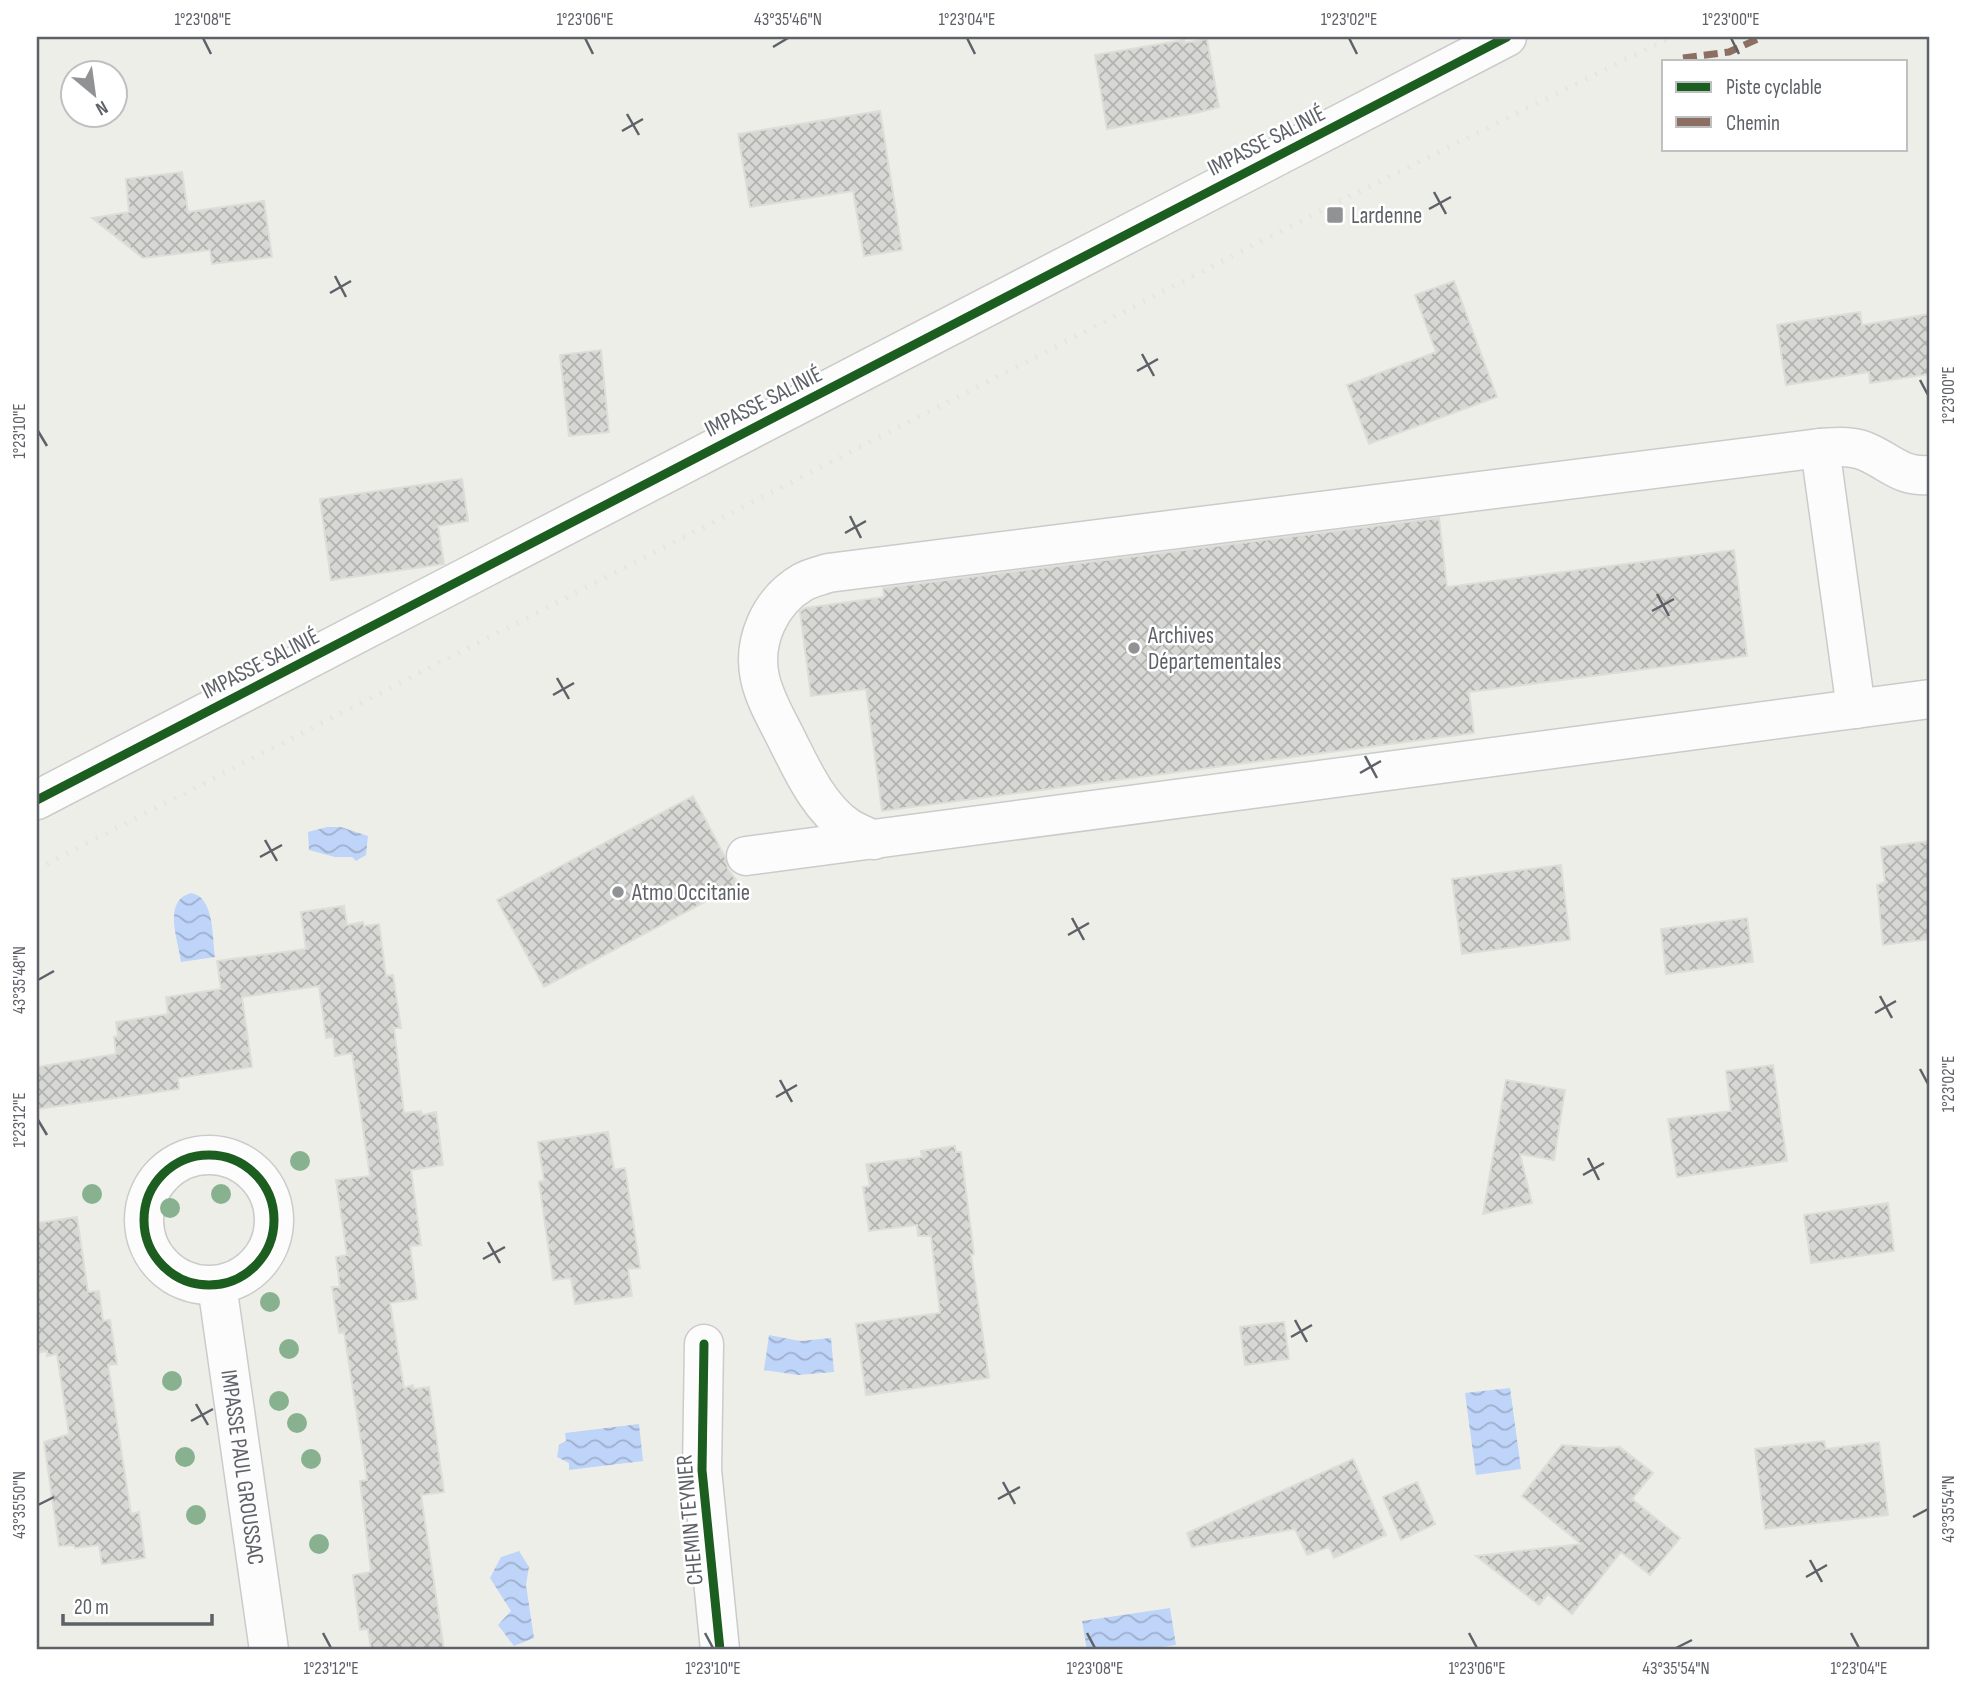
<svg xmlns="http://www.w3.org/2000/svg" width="1967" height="1687" font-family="'Sofia Sans Condensed',sans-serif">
	<defs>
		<pattern id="water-waves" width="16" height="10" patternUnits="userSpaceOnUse" patternTransform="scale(1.75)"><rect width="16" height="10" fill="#bed4f8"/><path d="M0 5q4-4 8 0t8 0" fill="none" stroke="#9eafcd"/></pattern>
		<pattern id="building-cross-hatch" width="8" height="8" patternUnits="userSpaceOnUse" patternTransform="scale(1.75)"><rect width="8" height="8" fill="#d7d7d4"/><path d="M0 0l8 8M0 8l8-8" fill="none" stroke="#b2b2b0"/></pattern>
	</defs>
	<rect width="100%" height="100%" fill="#eeeee9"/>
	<path fill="url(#water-waves)" d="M 327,827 L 341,827 L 368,836 L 366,855 L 356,861 L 352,857 L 335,857 L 309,850 L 308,832 Z
		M 191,893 C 215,897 212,938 215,957 L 181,962 C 178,939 162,901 191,893 Z
		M 769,1335 L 800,1341 L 831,1338 L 834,1372 L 798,1375 L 764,1370 Z
		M 1510,1388 L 1521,1469 L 1476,1475 L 1465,1393 Z
		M 639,1424 L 643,1461 L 569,1470 L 569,1463 L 557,1457 L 559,1445 L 566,1441 L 565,1433 Z
		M 519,1551 L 529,1567 L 526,1585 L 534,1638 L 514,1646 L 498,1625 L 511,1611 L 490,1578 L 501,1557 Z
		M 1170,1608 L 1176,1645 L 1140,1650 L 1087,1650 L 1082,1621 Z"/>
	<path fill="url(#building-cross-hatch)" stroke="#deddd8" stroke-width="2" d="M 1207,39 L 1219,107 L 1196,113 L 1107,129 L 1095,55 L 1184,40 L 1184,43 Z
		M 880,111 L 902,250 L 864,256 L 853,191 L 750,207 L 738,134 Z
		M 182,172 L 188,212 L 264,201 L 272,257 L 212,264 L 210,250 L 143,258 L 92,218 L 129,212 L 126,179 Z
		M 1454,281 L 1497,397 L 1369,444 L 1347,385 L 1436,352 L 1415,295 Z
		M 1860,312 L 1862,325 L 1930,314 L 1930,374 L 1870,383 L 1869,372 L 1786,385 L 1777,325 Z
		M 601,350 L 609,432 L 569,436 L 560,355 Z
		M 462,479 L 468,521 L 438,526 L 444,564 L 331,580 L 320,499 Z
		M 1439,518 L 1447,587 L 1734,550 L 1747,656 L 1469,692 L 1474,733 L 882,811 L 866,689 L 811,696 L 800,612 L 805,608 L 884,597 L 883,588 Z
		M 693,796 L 725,857 L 728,869 L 739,884 L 544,987 L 497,900 Z
		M 1930,841 L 1930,939 L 1883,945 L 1877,885 L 1885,882 L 1881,847 Z
		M 1561,865 L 1570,940 L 1462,954 L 1452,879 Z
		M 344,906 L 347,925 L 363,922 L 364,926 L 379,924 L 386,976 L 393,975 L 401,1028 L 394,1028 L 404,1113 L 421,1111 L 422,1115 L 436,1112 L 443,1165 L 411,1170 L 421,1245 L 410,1246 L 417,1299 L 390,1303 L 404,1388 L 413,1385 L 414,1389 L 429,1387 L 444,1492 L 421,1495 L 444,1650 L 371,1650 L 368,1629 L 360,1630 L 353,1575 L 371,1572 L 360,1481 L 367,1480 L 344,1332 L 339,1333 L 332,1287 L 340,1287 L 336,1257 L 347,1255 L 336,1180 L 370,1176 L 352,1053 L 335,1056 L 333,1037 L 326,1038 L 319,986 L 242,997 L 252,1067 L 178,1078 L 179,1089 L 37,1109 L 37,1067 L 116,1054 L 114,1037 L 118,1036 L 116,1022 L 168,1014 L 166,997 L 221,989 L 217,961 L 306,949 L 301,912 Z
		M 1747,918 L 1753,962 L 1666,974 L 1661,929 Z
		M 1773,1065 L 1787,1161 L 1677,1177 L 1668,1119 L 1731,1111 L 1726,1071 Z
		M 1506,1080 L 1565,1090 L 1554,1160 L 1520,1154 L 1532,1203 L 1483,1214 Z
		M 608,1132 L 614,1170 L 625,1168 L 640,1268 L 628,1269 L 632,1296 L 575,1304 L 571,1278 L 553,1280 L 539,1182 L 544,1180 L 538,1142 Z
		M 955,1146 L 956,1152 L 961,1152 L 974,1254 L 971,1255 L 989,1378 L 866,1395 L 856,1324 L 940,1313 L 931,1236 L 918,1236 L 917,1225 L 869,1231 L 863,1187 L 870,1186 L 866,1164 L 922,1157 L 921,1151 Z
		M 1888,1203 L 1894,1251 L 1811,1263 L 1804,1215 Z
		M 77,1217 L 88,1292 L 99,1291 L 103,1321 L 110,1320 L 117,1364 L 108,1365 L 131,1514 L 139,1512 L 145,1558 L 102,1564 L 99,1545 L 75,1548 L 74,1545 L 59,1546 L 44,1442 L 69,1434 L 57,1354 L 47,1356 L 47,1351 L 37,1353 L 37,1223 Z
		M 1284,1322 L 1289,1359 L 1245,1365 L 1240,1327 Z
		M 1824,1441 L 1826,1449 L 1879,1442 L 1888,1515 L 1765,1529 L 1755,1449 Z
		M 1562,1445 L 1599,1448 L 1620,1447 L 1653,1473 L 1632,1499 L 1680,1538 L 1650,1575 L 1621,1552 L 1572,1614 L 1548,1594 L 1539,1605 L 1476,1556 L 1581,1544 L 1522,1496 Z
		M 1353,1459 L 1386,1535 L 1334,1558 L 1329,1547 L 1307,1555 L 1295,1529 L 1192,1547 L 1187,1533 Z
		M 1417,1482 L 1435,1524 L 1401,1540 L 1383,1497 Z"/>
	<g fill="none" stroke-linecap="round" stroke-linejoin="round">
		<g stroke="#cbcbcb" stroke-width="41">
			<g id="minor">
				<path d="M 1820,448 L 1856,709"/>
				<path d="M 37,800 L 1507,37"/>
				<path d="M 874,840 C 866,836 857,833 849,828 C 820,809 803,772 788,742 C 778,721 765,701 760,678 C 752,641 770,601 803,582 C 810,578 820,576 828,573 L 1820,448 C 1836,447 1854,445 1869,453 C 1893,464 1901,477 1930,475"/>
				<path d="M 746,856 L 1930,699"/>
				<circle cx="209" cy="1220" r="65"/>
				<path id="s1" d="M 217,1285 L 269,1650"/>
				<path d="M 704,1344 L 702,1470 L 720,1650"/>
			</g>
		</g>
		<use href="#minor" stroke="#fcfcfc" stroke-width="38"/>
		<path stroke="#e4e5e4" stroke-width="5" stroke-dasharray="2 9" stroke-linecap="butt" d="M 37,869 L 1330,206 L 1671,37"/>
		<path stroke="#8d6e63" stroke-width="7" stroke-dasharray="14 7" stroke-linecap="butt" d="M 1683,58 L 1729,52 L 1762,37"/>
		<g stroke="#fff" stroke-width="13">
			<path id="cycleway" d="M 37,800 L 1507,37
				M144 1220a65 65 0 1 1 130 0a65 65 0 1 1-130 0Z
				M 704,1344 L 702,1470 L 720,1650"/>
		</g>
		<use href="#cycleway" stroke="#1b5e20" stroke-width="9"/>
	</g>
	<g fill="#88b28f">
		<circle cx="300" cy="1161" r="10"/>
		<circle cx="92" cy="1194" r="10"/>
		<circle cx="221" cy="1194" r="10"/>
		<circle cx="170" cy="1208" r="10"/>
		<circle cx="270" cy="1302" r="10"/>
		<circle cx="289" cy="1349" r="10"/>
		<circle cx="172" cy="1381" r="10"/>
		<circle cx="279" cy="1401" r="10"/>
		<circle cx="297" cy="1423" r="10"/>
		<circle cx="185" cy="1457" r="10"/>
		<circle cx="311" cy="1459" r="10"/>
		<circle cx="196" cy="1515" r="10"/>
		<circle cx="319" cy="1544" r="10"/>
	</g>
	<path fill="none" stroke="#5e6167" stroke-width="2.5" d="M 203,38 L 211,54M 585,38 L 593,54M 967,38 L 975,54M 1349,38 L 1357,54M 1731,38 L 1739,54M 773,47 L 788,38M 627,114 L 639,135M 622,131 L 643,119M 1434,192 L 1446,214M 1429,209 L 1451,197M 335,276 L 346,297M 330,293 L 351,281M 1142,354 L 1154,376M 1137,371 L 1158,359M 1920,380 L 1928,395M 38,431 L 47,446M 850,516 L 861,538M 845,533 L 866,521M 1657,594 L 1669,616M 1652,611 L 1674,599M 557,678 L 569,699M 553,695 L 574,683M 1365,756 L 1377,778M 1360,773 L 1381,761M 265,840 L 277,861M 260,857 L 282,845M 1072,918 L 1084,940M 1068,935 L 1089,923M 38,980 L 54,971M 1880,996 L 1892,1018M 1875,1013 L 1896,1001M 1920,1069 L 1928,1084M 780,1080 L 792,1102M 776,1097 L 797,1085M 38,1120 L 47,1135M 1588,1158 L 1599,1180M 1583,1175 L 1604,1163M 488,1242 L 500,1263M 483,1259 L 505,1247M 1295,1320 L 1307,1342M 1291,1337 L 1312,1325M 196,1404 L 208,1425M 191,1421 L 213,1409M 1003,1482 L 1015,1504M 998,1499 L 1020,1487M 38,1505 L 54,1497M 1913,1517 L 1928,1509M 1810,1560 L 1822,1582M 1806,1577 L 1827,1565M 323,1633 L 331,1648M 705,1633 L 713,1648M 1087,1633 L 1095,1648M 1469,1633 L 1477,1648M 1851,1633 L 1859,1648M 1676,1648 L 1692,1640"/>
	<g fill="#909294" stroke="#fff" stroke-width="2.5">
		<rect x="1326" y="206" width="18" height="18" rx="3.5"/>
		<circle cx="1134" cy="648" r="7"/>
		<circle cx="618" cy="892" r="7"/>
	</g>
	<g text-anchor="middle" stroke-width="5" stroke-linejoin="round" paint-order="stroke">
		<g font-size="23" fill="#5e6167" stroke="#fff">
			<text transform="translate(1266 140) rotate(-27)" y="8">IMPASSE SALINIÉ</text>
			<text transform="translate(763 401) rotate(-27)" y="8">IMPASSE SALINIÉ</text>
			<text transform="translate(260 663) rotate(-27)" y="8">IMPASSE SALINIÉ</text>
			<text dy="8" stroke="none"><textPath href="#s1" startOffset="184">IMPASSE PAUL GROUSSAC</textPath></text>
			<text transform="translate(689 1520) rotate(-95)" y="8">CHEMIN TEYNIER</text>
		</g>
		<g font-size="23" fill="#5e6167" stroke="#fff" text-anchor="start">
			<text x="1351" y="223">Lardenne</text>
			<text x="1148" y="643">Archives<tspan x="1148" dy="26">Départementales</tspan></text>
			<text x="632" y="900">Atmo Occitanie</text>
		</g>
	</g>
	<rect width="1967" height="1687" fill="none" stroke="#ffffff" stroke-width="77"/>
	<rect x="1662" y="60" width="245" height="91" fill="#ffffff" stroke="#bfc0c2" stroke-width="2"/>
	<rect x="1676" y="82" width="35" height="10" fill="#1b5e20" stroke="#bfc0c2" stroke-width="2"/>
	<text x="1726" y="94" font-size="21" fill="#5e6167">Piste cyclable</text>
	<rect x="1676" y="117" width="35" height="10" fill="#8d6e63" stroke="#bfc0c2" stroke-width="2"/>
	<text x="1726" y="130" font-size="21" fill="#5e6167">Chemin</text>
	<g transform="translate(94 94) rotate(151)"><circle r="33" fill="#ffffff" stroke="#bfc0c2" stroke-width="2"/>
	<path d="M0-5L12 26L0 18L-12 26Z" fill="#909294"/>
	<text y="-10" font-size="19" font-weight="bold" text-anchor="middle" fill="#5e6167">N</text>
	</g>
	<path d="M63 1614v10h149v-10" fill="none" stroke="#5e6167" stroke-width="3.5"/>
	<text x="74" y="1614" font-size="21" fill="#5e6167" stroke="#ffffff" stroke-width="5" paint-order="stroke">20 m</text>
	<rect x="38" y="38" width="1890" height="1610" fill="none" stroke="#5e6167" stroke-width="2.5"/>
	<g font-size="18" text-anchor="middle" fill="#5e6167">
		<text x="203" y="25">1°23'08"E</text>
		<text x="585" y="25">1°23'06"E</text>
		<text x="788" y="25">43°35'46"N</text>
		<text x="967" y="25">1°23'04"E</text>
		<text x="1349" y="25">1°23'02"E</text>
		<text x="1731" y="25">1°23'00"E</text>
		<text transform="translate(1948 395) rotate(-90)" y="6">1°23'00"E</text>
		<text transform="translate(19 431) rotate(-90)" y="6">1°23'10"E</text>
		<text transform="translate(19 980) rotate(-90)" y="6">43°35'48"N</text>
		<text transform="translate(1948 1084) rotate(-90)" y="6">1°23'02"E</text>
		<text transform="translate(19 1120) rotate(-90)" y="6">1°23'12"E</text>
		<text transform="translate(19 1505) rotate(-90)" y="6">43°35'50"N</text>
		<text transform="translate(1948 1509) rotate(-90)" y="6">43°35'54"N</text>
		<text x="331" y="1674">1°23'12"E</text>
		<text x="713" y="1674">1°23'10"E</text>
		<text x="1095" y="1674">1°23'08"E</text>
		<text x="1477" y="1674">1°23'06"E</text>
		<text x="1676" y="1674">43°35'54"N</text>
		<text x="1859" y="1674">1°23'04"E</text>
	</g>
</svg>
